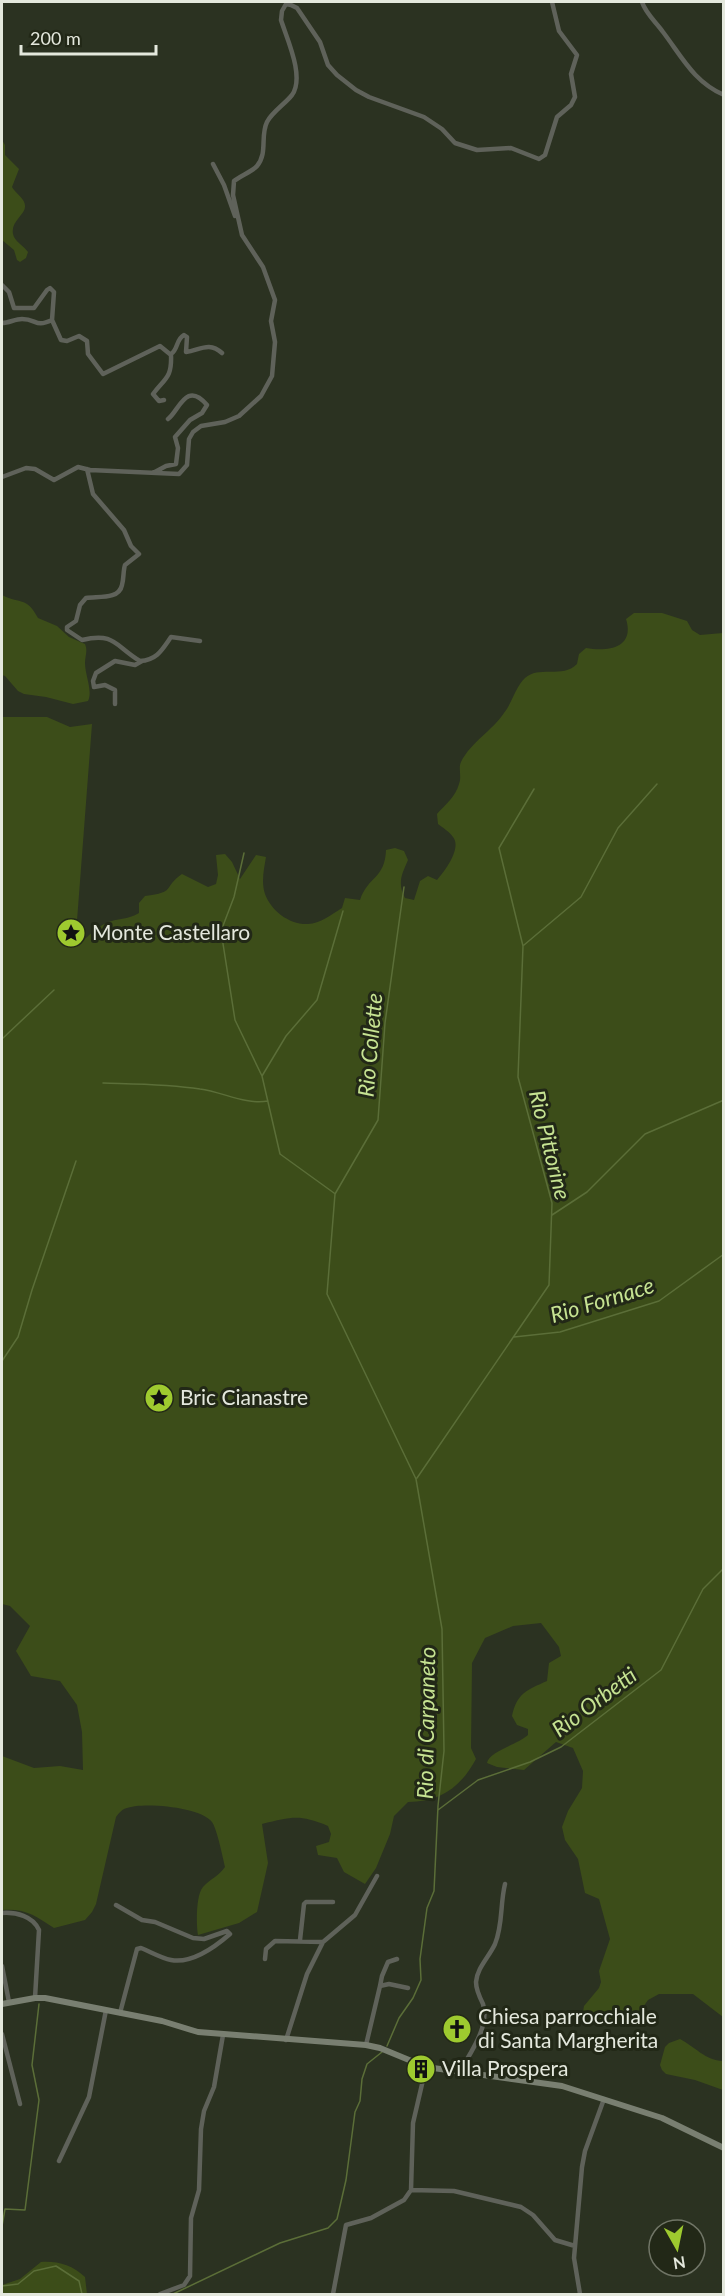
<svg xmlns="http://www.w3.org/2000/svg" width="725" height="2296" font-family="Lato,sans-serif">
	<rect width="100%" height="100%" fill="#2b3221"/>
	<path fill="#3c4d19" d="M 2,140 L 5,145 L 5,155 L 19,169 L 12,187 C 16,194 26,199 25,207 C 25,215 8,223 14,237 C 17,243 24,246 28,252 L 26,258 L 20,262 L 17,260 L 14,250 L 2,240 Z
		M 2,595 C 22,605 26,596 38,618 L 57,626 L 69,637 L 85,644 C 88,651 85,656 85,663 C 85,675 93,691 88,701 L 73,704 L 46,697 L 24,694 L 18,691 L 5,676 L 2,675 Z
		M 634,613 L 662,613 L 687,621 L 692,630 L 700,635 L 723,633 L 723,2017 L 693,1994 L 659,1994 L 648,2000 L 631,2024 L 625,2027 L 616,2020 L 593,2022 L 582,2018 L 584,2006 L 599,1988 L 601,1982 L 599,1971 L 610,1939 L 599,1899 L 585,1893 L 578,1859 L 565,1840 L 562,1827 L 568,1811 L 582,1788 L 583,1771 L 573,1748 L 556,1742 L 524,1770 L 497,1767 L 487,1763 C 489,1751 517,1745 528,1735 L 528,1729 L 517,1725 L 512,1716 C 517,1693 527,1690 547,1681 L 549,1663 L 561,1656 L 559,1647 L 541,1623 L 513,1626 L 485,1638 L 472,1663 L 471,1748 L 476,1759 C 461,1787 440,1802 408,1802 L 394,1816 L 390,1834 L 376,1868 L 365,1884 L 344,1872 L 337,1858 L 318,1855 L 316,1846 L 329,1842 L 331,1834 L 328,1826 C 299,1814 292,1817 262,1824 L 268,1863 L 257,1912 L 239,1923 L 198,1935 C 196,1925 196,1894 203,1887 C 210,1879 219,1876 225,1867 C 223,1858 217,1829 212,1822 C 201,1807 144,1802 127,1808 C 122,1809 119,1813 116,1817 L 96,1904 L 92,1912 L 85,1920 L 54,1928 C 36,1916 25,1908 2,1910 L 2,1756 L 34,1768 L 60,1766 L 83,1770 L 82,1732 L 77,1705 L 60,1681 L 31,1676 L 16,1651 L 30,1626 L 10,1606 L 2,1604 L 2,717 L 47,717 L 70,727 L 92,724 L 75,947 C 85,940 95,928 106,923 C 117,918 128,920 139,913 L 139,903 L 145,896 C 177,892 162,888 182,874 L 208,887 L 216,884 L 218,875 L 216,855 L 225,854 L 232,862 L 240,879 L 256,855 L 266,857 C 264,869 261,882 265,894 C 271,911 290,925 308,924 C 320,924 332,914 342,908 L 345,898 L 360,900 C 368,876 385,879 386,850 L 395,848 L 404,851 L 408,860 C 402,874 397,883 405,898 L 414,900 L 420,881 L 428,876 L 437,880 C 445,871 462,848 453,837 C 450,832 443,828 438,824 L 437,814 C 445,805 456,796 459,784 C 462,777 458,768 461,762 C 471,742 492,731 504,713 C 512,703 516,686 525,678 C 540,665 562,679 577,664 L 579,654 L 586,648 C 608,652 635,648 626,619 Z
		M 680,2039 C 694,2046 706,2061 723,2061 L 723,2090 L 695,2080 L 666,2074 L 662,2070 L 660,2065 L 665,2047 L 669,2043 Z
		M 41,2262 C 58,2261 72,2265 85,2277 L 87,2294 L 2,2294 L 2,2285 L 20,2279 Z"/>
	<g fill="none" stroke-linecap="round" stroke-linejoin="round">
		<path stroke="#5b6e38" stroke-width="1.5" d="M 244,853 L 234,897 L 221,931 L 235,1020 L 262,1076
			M 524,945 L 581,897 L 618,828 L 657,784
			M 2,1039 L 54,990
			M 103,1083 C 135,1084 168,1084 200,1089 C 223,1092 245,1105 268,1101
			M 334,1193 L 280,1154 L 262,1076 L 286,1036 L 317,1000 L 343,911
			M 552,1215 L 587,1192 L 645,1134 L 724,1100
			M 514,1337 L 560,1332 L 659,1301 L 724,1254
			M 2,1361 L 18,1337 L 32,1290 L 76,1161
			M 417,1478 L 549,1285 L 552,1203 L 518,1077 L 523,946 L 499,848 L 534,789
			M 438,1810 L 478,1780 L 530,1762 L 561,1747 L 661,1670 L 703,1589 L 724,1568
			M 387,2046 L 399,2018 L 413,1998 L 421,1980 L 420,1959 L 427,1908 L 434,1891 L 438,1806 L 444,1751 L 442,1629 L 416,1479 L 327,1294 L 335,1194 L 378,1120 L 385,1023 L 404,887
			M 2,2226 L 5,2209 L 25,2210 L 39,2100 L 32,2065 L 39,2004
			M 2,2286 L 18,2284 L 34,2271 L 56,2266 L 79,2281 L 82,2294
			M 173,2294 L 280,2243 L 328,2228 L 337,2219 L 346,2180 L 355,2112 L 360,2101 L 362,2079 L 367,2064 L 382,2052"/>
		<path stroke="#5f625a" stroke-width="4.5" d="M 642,2 C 646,14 656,22 663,32 C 682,57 694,82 724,95
			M 291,5 L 297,8 L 320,42 L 328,65 L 337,75 L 356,90 L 369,97 L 424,117 L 442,129 L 455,143 L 477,150 L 511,148 L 539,159 L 545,155 L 557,117 L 571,105 L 575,97 L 571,74 L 577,55 L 559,31 L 552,2
			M 213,164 L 224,185 L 235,216
			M 2,285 L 9,292 L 14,308 L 34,308 L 47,290 L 50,288 L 54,292 L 52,320 C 35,328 37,319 22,319 C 15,319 9,323 2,323
			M 52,320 L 61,340 L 67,341 L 79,336 L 87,341 L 88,354 L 103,374 L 160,346 L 171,355 C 172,378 165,378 153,394 L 159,401 L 164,400
			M 171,354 C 178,350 176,339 184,335 L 187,337 L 186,352 C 200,350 209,341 222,353
			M 87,469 L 93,494 L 124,530 L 131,546 L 139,554 L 125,565 C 123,571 124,578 122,585 C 119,600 98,596 86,598 L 80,605 L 76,621 L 67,627 L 67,630 L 82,640 C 115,632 115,646 140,661 C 157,660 162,650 171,637 L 200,641
			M 153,473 L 166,466 L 176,464 L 178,448 L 175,437 L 190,420 L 202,413 L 207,405 C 186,380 179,411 168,419
			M 2,477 L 26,468 L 35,469 L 54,480 L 78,467 L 90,470 L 179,474 L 187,465 L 189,439 L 193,432 L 201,426 L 225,422 L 239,416 L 261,396 L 272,376 L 275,342 L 271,321 L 275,300 L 263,267 L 242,235 L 233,195 L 234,181 C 240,176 253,171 257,166 C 268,153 260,136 267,122 C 272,112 285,104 292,95 C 305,77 287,39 281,20 L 282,11 L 286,4 L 291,5
			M 115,704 L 115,690 L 105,685 L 94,687 L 93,681 L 96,673 L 115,661 L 135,665 L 142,661
			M 116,1905 L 142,1920 L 155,1922 L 193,1938 L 204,1939 L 227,1931 L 230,1934 C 215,1947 192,1964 171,1960 C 161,1958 151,1952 141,1948 L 137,1949 L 120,2013
			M 2,1913 C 16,1912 33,1916 39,1930 L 35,1998
			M 300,1940 L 304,1904 L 306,1902 L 333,1902
			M 265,1959 L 266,1949 L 275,1941 L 323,1942
			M 2,1966 L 9,2002
			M 380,1986 L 382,1976 L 388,1962 L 397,1959
			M 2,2034 L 20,2104
			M 286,2040 L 307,1974 L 323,1942 L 355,1915 L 377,1876
			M 366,2045 L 380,1986 L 389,1984 L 408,1988
			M 446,2069 L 466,2061 C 475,2046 489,2023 483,2004 C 480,1998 476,1990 476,1982 C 477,1968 489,1957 495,1944 C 503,1925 500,1904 505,1884
			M 59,2161 L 89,2097 L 106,2010
			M 411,2190 L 413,2123 L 426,2067
			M 160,2294 L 184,2285 L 190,2276 L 191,2218 L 199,2190 L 201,2129 L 204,2111 L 214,2087 L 223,2035
			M 333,2294 L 346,2225 L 371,2218 L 404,2200 L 411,2190 L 454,2191 L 521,2207 L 533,2215 L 555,2240 L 575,2246
			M 580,2294 L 574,2258 L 582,2167 L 585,2151 L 604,2099"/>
		<path stroke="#797f71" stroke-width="6" d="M 2,2004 L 35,1998 L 45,1998 L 162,2021 L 198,2032 L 366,2045 L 380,2048 L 426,2067 L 562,2086 L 662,2118 L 724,2148"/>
	</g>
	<defs>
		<g id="sight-disc" transform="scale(1.5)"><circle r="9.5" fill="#9eca2f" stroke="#222817"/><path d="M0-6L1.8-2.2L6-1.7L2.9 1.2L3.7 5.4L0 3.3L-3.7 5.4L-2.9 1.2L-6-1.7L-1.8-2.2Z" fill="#111"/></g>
		<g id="church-disc" transform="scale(1.5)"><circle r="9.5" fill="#9eca2f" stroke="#222817"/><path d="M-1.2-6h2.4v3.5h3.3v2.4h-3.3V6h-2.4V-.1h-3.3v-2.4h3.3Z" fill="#111"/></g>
		<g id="building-disc" transform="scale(1.5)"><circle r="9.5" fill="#9eca2f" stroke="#222817"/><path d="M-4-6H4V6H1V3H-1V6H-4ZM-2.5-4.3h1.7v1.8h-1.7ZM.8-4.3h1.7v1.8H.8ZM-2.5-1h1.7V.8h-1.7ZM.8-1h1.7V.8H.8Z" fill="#111"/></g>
	</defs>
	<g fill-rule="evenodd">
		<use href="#sight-disc" x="71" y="933"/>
		<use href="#sight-disc" x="159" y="1398"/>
		<use href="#church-disc" x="457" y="2029"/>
		<use href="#building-disc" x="421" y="2069"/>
	</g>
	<g text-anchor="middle" stroke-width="6" stroke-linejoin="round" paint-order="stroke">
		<g font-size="21" fill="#e4e8dd" stroke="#222817" text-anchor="start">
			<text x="92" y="940">Monte Castellaro</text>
			<text x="180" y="1405">Bric Cianastre</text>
			<text x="478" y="2024">Chiesa parrocchiale<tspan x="478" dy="24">di Santa Margherita</tspan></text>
			<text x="442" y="2076">Villa Prospera</text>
		</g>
		<g font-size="22" font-style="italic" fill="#c6e392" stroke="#222817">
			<text transform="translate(370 1045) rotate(-85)" y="8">Rio Collette</text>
			<text transform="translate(550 1145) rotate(76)" y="8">Rio Pittorine</text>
			<text transform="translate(602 1300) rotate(-17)" y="8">Rio Fornace</text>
			<text transform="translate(594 1702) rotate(-37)" y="8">Rio Orbetti</text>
			<text transform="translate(426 1723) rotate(-89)" y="8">Rio di Carpaneto</text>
		</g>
	</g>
	<rect width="725" height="2296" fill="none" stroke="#e4e8dd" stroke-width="6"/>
	<g transform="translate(677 2248) rotate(171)"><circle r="28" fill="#222817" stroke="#707566" stroke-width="1.5"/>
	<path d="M0-4.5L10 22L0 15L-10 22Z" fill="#9eca2f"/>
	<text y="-9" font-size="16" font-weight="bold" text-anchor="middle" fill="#e4e8dd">N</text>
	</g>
	<path d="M21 45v9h135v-9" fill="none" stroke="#e4e8dd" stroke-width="3"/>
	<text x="30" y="45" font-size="18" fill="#e4e8dd" stroke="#222817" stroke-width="4.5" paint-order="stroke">200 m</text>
</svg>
